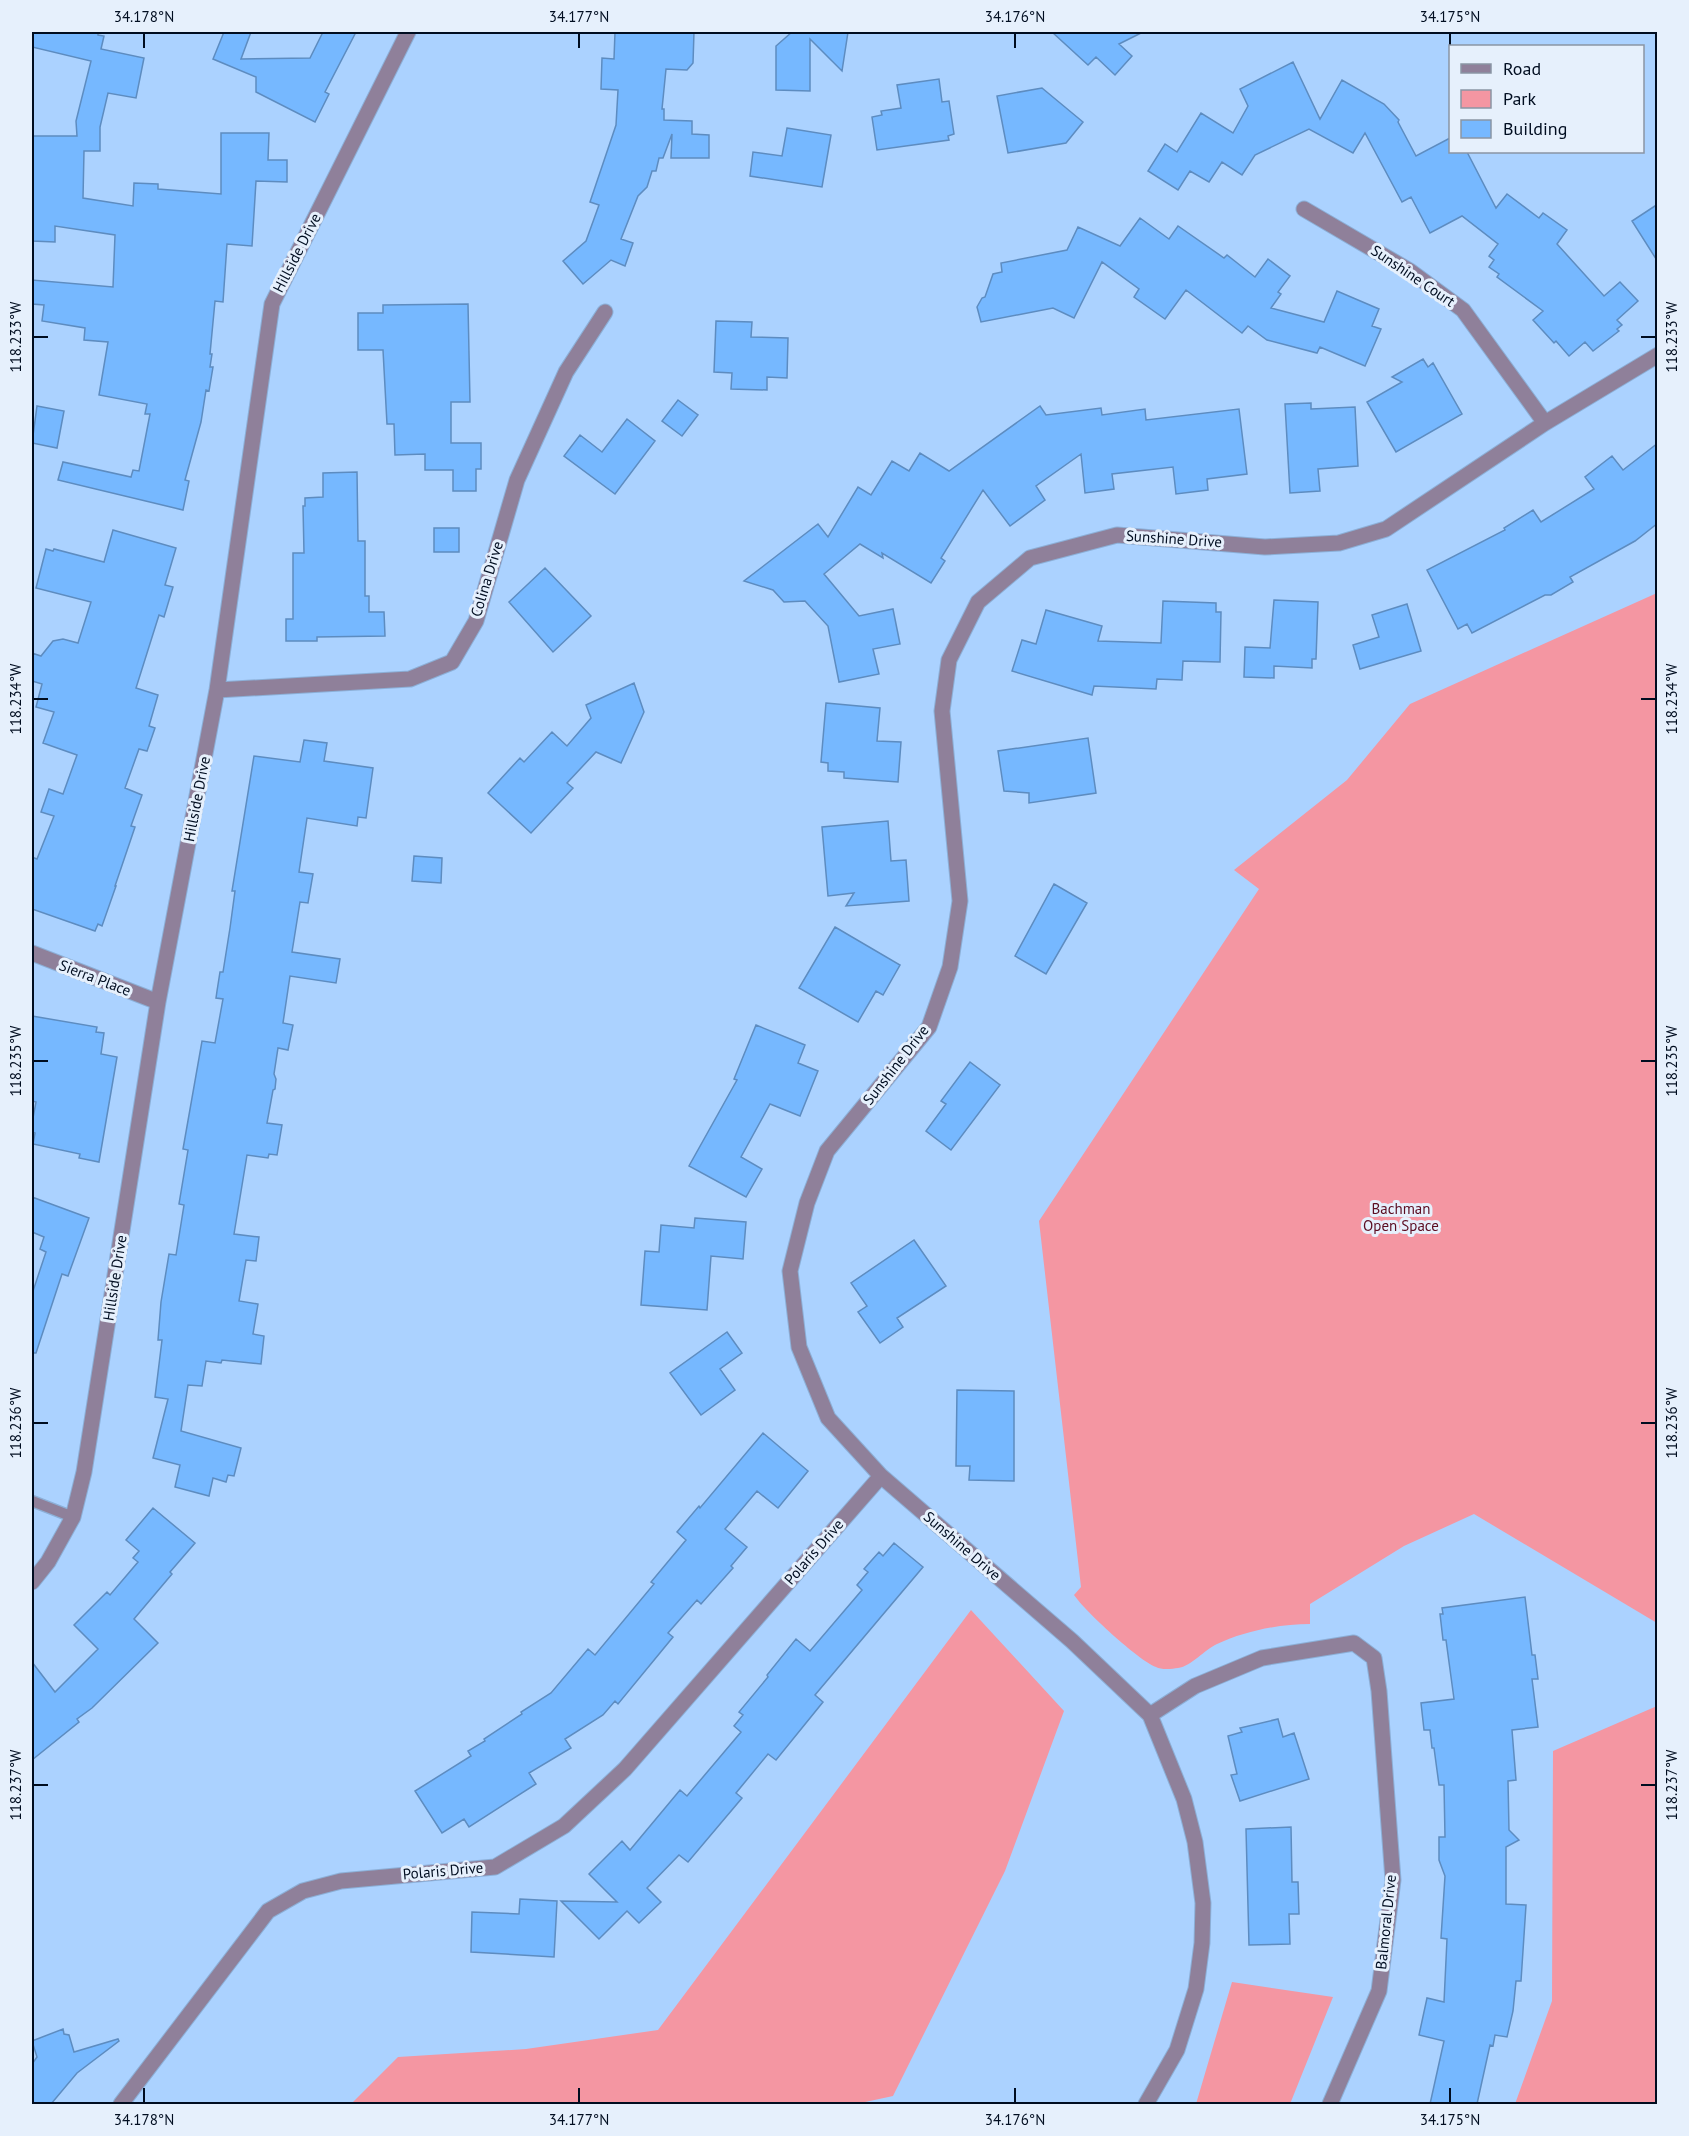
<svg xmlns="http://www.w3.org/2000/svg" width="1689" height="2136" font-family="'PT Sans',sans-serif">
	<rect width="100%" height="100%" fill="#abd2ff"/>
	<path fill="#f496a2" d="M 1657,593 L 1657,1623 L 1474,1514 L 1404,1546 L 1310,1604 L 1310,1624 C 1279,1624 1245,1631 1217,1644 C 1204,1650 1192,1666 1178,1668 C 1172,1669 1161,1670 1156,1667 C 1138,1660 1085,1611 1074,1595 L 1081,1587 L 1039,1221 L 1259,889 L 1234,870 L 1347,780 L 1410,704 Z
		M 971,1610 L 1064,1711 L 1005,1871 L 893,2096 L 856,2104 L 351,2104 L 398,2057 L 526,2049 L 658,2030 Z
		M 1657,1706 L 1657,2104 L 1515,2104 L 1552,2001 L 1553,1751 Z
		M 1232,1982 L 1333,1997 L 1290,2104 L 1196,2104 Z"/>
	<path fill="#76b8ff" stroke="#5d8cc0" stroke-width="1.5" d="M 32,32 L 98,32 L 98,35 L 104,36 L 101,49 L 144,58 L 136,98 L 108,93 L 100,127 L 100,151 L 84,151 L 83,198 L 133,206 L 134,183 L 158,184 L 158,189 L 221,194 L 221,133 L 269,133 L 268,160 L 287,160 L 287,182 L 256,181 L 252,246 L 227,244 L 223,302 L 215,301 L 210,354 L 212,354 L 210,367 L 213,367 L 209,391 L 206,390 L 201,422 L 185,480 L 189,481 L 183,510 L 58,480 L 63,462 L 131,477 L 133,470 L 139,471 L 150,414 L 145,414 L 147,404 L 99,395 L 108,342 L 84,340 L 85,328 L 42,321 L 44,305 L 32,304 L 32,280 L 113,287 L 115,235 L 55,226 L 55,242 L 32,241 L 32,136 L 77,136 L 76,121 L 91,61 L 32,47 Z
		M 224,32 L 251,32 L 241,59 L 310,58 L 323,32 L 356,32 L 325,92 L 329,94 L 315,122 L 256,92 L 256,77 L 213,59 Z
		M 615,32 L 694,32 L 693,63 L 687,70 L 666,69 L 662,109 L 664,109 L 664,120 L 692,121 L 692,134 L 709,135 L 709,158 L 671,158 L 672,134 L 663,158 L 659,158 L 656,171 L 652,171 L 647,187 L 638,196 L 621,239 L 633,243 L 625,266 L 611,260 L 583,284 L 563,261 L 586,241 L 599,205 L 590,202 L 616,125 L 618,90 L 601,89 L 602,58 L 614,59 Z
		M 792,32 L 848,32 L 842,71 L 810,39 L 810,91 L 776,90 L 776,46 Z
		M 1052,32 L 1143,32 L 1119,44 L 1132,56 L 1115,75 L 1096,57 L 1088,65 Z
		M 1293,62 L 1320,119 L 1342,80 L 1384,104 L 1399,120 L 1398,122 L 1416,156 L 1450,138 L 1450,152 L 1467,152 L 1496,208 L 1507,194 L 1539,218 L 1543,213 L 1567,230 L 1557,244 L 1604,296 L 1620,282 L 1638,301 L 1617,320 L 1622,325 L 1617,329 L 1619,331 L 1593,351 L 1585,342 L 1569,356 L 1556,341 L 1554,343 L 1533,320 L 1543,311 L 1497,277 L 1499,274 L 1489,267 L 1494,260 L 1489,256 L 1498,244 L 1462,216 L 1430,233 L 1411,197 L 1402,202 L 1365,133 L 1353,153 L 1309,129 L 1255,155 L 1242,175 L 1222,162 L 1209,182 L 1190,171 L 1178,190 L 1148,171 L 1165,144 L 1177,152 L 1201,113 L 1233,133 L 1248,106 L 1240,89 Z
		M 939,79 L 942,102 L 949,101 L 954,134 L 948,136 L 949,140 L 877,150 L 872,117 L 882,115 L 881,111 L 901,108 L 897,85 Z
		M 1042,88 L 1083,122 L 1066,143 L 1008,153 L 997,96 Z
		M 787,128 L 831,135 L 822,187 L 750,176 L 753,152 L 782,156 Z
		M 1658,204 L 1658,262 L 1632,221 Z
		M 1140,218 L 1169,239 L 1178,226 L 1224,258 L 1227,255 L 1255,277 L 1268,259 L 1290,276 L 1278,292 L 1281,294 L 1271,308 L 1324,322 L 1337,291 L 1379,309 L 1372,326 L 1381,329 L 1365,366 L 1320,347 L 1317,353 L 1267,340 L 1248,326 L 1242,333 L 1186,290 L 1165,319 L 1134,297 L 1139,289 L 1102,262 L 1074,318 L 1053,308 L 981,322 L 977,307 L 982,298 L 985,297 L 993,274 L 1002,272 L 1001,263 L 1067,250 L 1078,227 L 1120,246 Z
		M 468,304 L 470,402 L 451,402 L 451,443 L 481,443 L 481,469 L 476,469 L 476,491 L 453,491 L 453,470 L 425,470 L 425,454 L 395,455 L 394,424 L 387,424 L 383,350 L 358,350 L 358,313 L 383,313 L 383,305 Z
		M 716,321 L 752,322 L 751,337 L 788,338 L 787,378 L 767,377 L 767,390 L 731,389 L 732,373 L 714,372 Z
		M 1423,359 L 1428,367 L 1433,363 L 1462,414 L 1396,452 L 1367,402 L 1402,382 L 1392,377 Z
		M 678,400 L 698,415 L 682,436 L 662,421 Z
		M 1311,403 L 1311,409 L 1355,407 L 1358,466 L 1318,469 L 1320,491 L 1290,493 L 1285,404 Z
		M 37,406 L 64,411 L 57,448 L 32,443 Z
		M 1040,406 L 1046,415 L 1101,408 L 1102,415 L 1145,409 L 1146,420 L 1239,409 L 1247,474 L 1207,479 L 1208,490 L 1176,494 L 1173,467 L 1112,474 L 1114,489 L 1085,493 L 1081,454 L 1036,486 L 1045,500 L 1010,526 L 983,490 L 941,558 L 945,561 L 931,583 L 882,553 L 883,558 L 860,544 L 824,574 L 859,616 L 893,609 L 900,644 L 873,649 L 879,674 L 839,682 L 828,626 L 805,601 L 784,602 L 773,590 L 744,581 L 818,524 L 828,537 L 858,487 L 871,495 L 892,461 L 909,471 L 920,453 L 949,471 Z
		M 627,419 L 655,441 L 615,494 L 564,456 L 580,435 L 602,452 Z
		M 1658,443 L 1658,523 L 1635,541 L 1570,577 L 1573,582 L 1551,595 L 1545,595 L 1472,633 L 1467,624 L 1458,629 L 1427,570 L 1505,530 L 1504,528 L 1533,510 L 1541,522 L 1594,489 L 1585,477 L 1612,456 L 1623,470 Z
		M 357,472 L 358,541 L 365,541 L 365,596 L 369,596 L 369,612 L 384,612 L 385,636 L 317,637 L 317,641 L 286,641 L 286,619 L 293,619 L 293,553 L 304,553 L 303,506 L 305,506 L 305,498 L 323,497 L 323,473 Z
		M 434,528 L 459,528 L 459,552 L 434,552 Z
		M 113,530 L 176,548 L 165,585 L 173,587 L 164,617 L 159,615 L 136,688 L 158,695 L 149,726 L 155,728 L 147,751 L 139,749 L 125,788 L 142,795 L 131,826 L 135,827 L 115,886 L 116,886 L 102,926 L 98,924 L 95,931 L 32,909 L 32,857 L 37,859 L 54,816 L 41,812 L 49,789 L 63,794 L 77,755 L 43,743 L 54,712 L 36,707 L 42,684 L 32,681 L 32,653 L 41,656 L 53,641 L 63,639 L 78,643 L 91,602 L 36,588 L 46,549 L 53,551 L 54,549 L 104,562 Z
		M 545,568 L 591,616 L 553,652 L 509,602 Z
		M 1274,600 L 1318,602 L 1316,659 L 1312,659 L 1312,668 L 1274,666 L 1274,678 L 1244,677 L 1245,647 L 1270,648 Z
		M 1163,601 L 1216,603 L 1216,612 L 1221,612 L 1220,662 L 1183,661 L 1182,680 L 1157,679 L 1156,689 L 1094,686 L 1092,695 L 1012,671 L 1022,640 L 1036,644 L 1046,610 L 1102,626 L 1098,641 L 1161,643 Z
		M 1407,604 L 1421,651 L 1360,669 L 1353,645 L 1379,637 L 1372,615 Z
		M 634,683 L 644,712 L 621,763 L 596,752 L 567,783 L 573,788 L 531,833 L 488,793 L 520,758 L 524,762 L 552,732 L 567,746 L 591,718 L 586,705 Z
		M 826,703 L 880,708 L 877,741 L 901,742 L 898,782 L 844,778 L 844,772 L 828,771 L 828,763 L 821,762 Z
		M 1088,738 L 1096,793 L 1029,803 L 1029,793 L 1004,791 L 998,751 Z
		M 304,740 L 327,743 L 324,761 L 373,768 L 366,818 L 358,817 L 357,826 L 307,818 L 299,872 L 313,874 L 308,903 L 300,902 L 292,952 L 340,959 L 336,983 L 290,976 L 283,1023 L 293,1025 L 288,1050 L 278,1048 L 274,1074 L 276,1079 L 275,1089 L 273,1090 L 267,1123 L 282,1125 L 277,1155 L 269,1154 L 268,1158 L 247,1155 L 234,1234 L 259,1237 L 256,1261 L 246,1260 L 239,1301 L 258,1304 L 253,1334 L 264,1336 L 261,1364 L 222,1360 L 221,1363 L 206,1361 L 202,1386 L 188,1385 L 181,1431 L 241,1448 L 234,1476 L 228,1475 L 226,1482 L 213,1478 L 209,1496 L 175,1487 L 180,1465 L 153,1458 L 168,1399 L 155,1397 L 162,1340 L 158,1340 L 161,1302 L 169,1254 L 176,1255 L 184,1205 L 179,1204 L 188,1150 L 183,1149 L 202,1041 L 215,1043 L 223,999 L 216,998 L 217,991 L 220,972 L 223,972 L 230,928 L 235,891 L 232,891 L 254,756 L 300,762 Z
		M 888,821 L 891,861 L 906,860 L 909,901 L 846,906 L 854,893 L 828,896 L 822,827 Z
		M 414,856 L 442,858 L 441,883 L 412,881 Z
		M 1054,884 L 1087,903 L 1046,974 L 1015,956 Z
		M 835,927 L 900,965 L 883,995 L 876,991 L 858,1022 L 799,988 Z
		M 32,1016 L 97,1027 L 96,1032 L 104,1033 L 101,1054 L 117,1057 L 99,1162 L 79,1158 L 80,1154 L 33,1144 L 35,1133 L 32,1132 L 32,1123 L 36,1102 L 32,1101 Z
		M 756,1025 L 805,1045 L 798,1063 L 818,1071 L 800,1116 L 770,1104 L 741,1157 L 762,1169 L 746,1197 L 689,1166 L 737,1080 L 734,1079 Z
		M 970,1062 L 1000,1085 L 951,1150 L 926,1131 L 946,1104 L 941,1101 Z
		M 32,1197 L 89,1218 L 68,1276 L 62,1274 L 36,1353 L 32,1353 L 32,1294 L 46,1252 L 40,1249 L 44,1237 L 32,1232 Z
		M 695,1218 L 746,1222 L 743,1259 L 711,1256 L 707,1310 L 641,1305 L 645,1251 L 659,1252 L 661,1225 L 694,1228 Z
		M 914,1240 L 946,1286 L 897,1318 L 903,1327 L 880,1343 L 858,1312 L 867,1306 L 851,1283 Z
		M 727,1332 L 742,1353 L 720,1369 L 735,1390 L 701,1415 L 670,1373 Z
		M 957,1390 L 1014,1391 L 1014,1481 L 969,1480 L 970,1466 L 956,1466 Z
		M 763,1433 L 808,1471 L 778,1508 L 757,1491 L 725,1529 L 747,1547 L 731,1566 L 733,1568 L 701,1604 L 697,1600 L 668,1633 L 673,1637 L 618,1704 L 615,1701 L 603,1715 L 565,1739 L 571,1748 L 529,1773 L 536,1784 L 469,1827 L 464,1819 L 442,1833 L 415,1791 L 471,1756 L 468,1751 L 485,1741 L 484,1739 L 522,1714 L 521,1712 L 551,1693 L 588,1649 L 595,1655 L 654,1584 L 651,1582 L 686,1540 L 677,1532 L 699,1506 L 700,1508 Z
		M 153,1508 L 195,1543 L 170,1572 L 172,1574 L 134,1619 L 158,1643 L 92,1708 L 77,1719 L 79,1722 L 32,1760 L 32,1662 L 55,1692 L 98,1649 L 74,1625 L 107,1592 L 110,1595 L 138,1562 L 133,1558 L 139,1551 L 126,1540 Z
		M 894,1543 L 923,1567 L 815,1695 L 823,1702 L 776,1760 L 768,1754 L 736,1793 L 742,1798 L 688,1862 L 679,1855 L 647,1888 L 661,1902 L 639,1923 L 627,1911 L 599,1939 L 561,1901 L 617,1902 L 589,1874 L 622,1841 L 630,1850 L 680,1790 L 687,1796 L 741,1732 L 734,1726 L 743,1715 L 739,1712 L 768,1677 L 767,1675 L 796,1639 L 810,1651 L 862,1590 L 857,1585 L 868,1572 L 864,1569 L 879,1552 L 883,1556 Z
		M 1525,1597 L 1532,1655 L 1535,1655 L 1538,1679 L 1532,1679 L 1538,1727 L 1512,1730 L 1516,1780 L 1508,1781 L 1509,1830 L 1519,1840 L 1506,1847 L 1506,1904 L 1526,1905 L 1521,1981 L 1516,1981 L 1513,2011 L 1507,2037 L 1495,2035 L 1493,2046 L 1490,2045 L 1477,2104 L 1430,2104 L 1444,2041 L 1419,2035 L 1427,1998 L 1444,2002 L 1447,1939 L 1441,1938 L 1445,1876 L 1439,1860 L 1439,1837 L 1445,1837 L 1444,1785 L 1439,1785 L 1434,1748 L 1432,1748 L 1430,1730 L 1424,1730 L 1421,1703 L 1454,1699 L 1446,1640 L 1443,1640 L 1440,1614 L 1443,1614 L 1442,1608 Z
		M 1278,1719 L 1283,1737 L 1294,1733 L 1309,1779 L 1240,1801 L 1231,1775 L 1237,1774 L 1228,1736 L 1242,1732 L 1240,1728 Z
		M 1291,1827 L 1292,1882 L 1298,1882 L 1299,1914 L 1289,1914 L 1290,1944 L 1249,1945 L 1246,1829 Z
		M 520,1899 L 557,1901 L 554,1957 L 471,1952 L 472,1912 L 519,1914 Z
		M 63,2029 L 64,2034 L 69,2035 L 74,2052 L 118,2039 L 119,2041 L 77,2073 L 51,2104 L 32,2104 L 32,2064 L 37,2057 L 32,2041 Z"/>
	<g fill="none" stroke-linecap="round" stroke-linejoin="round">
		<g stroke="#8cafd7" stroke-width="13">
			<path id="service" d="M 32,1501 L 73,1517"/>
		</g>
		<g stroke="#8cafd7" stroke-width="17">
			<path id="minor" d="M 1304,209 L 1410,271 L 1463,310 L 1545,423
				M 217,690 L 410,679 L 452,662 L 476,621 L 517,480 L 566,372 L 605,312
				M 32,953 L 158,1002
				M 32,1582 L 48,1562 L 73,1517 L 84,1472 L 158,1002 L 217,690 L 272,304 L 408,32
				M 1150,1715 L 1195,1686 L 1262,1658 L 1354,1643 L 1374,1658 L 1379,1691 L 1393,1880 L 1379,1991 L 1330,2104
				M 121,2104 L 268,1911 L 303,1891 L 341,1881 L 495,1867 L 564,1826 L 625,1769 L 881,1476
				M 1146,2104 L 1177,2050 L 1196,1989 L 1202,1943 L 1203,1903 L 1195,1842 L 1184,1799 L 1150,1715 L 1072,1641 L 881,1476 L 828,1418 L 799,1347 L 790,1271 L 807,1203 L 827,1151 L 929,1027 L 950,967 L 960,901 L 942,711 L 949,660 L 978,602 L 1030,558 L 1117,535 L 1265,547 L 1339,543 L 1386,529 L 1545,423 L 1658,355"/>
		</g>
		<use href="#service" stroke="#8f809a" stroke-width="10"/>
		<use href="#minor" stroke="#8f809a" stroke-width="15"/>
	</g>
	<path fill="none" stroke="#000d20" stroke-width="2" d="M 144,33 L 144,48M 579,33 L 579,48M 1015,33 L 1015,48M 1450,33 L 1450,48M 33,337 L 48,337M 1641,337 L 1656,337M 33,699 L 48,699M 1641,699 L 1656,699M 33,1061 L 48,1061M 1641,1061 L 1656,1061M 33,1423 L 48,1423M 1641,1423 L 1656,1423M 33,1785 L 48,1785M 1641,1785 L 1656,1785M 144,2088 L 144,2103M 579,2088 L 579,2103M 1015,2088 L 1015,2103M 1450,2088 L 1450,2103"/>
	<g text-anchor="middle" stroke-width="6" stroke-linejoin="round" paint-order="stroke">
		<g font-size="15" fill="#000d20" stroke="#e6f0fc">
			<text transform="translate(297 253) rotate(-63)" y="5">Hillside Drive</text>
			<text transform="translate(1413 276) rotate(34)" y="5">Sunshine Court</text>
			<text transform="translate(1174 539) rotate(4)" y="5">Sunshine Drive</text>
			<text transform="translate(487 579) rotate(-73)" y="5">Colina Drive</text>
			<text transform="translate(197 799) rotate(-79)" y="5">Hillside Drive</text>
			<text transform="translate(95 978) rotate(21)" y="5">Sierra Place</text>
			<text transform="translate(896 1065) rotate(-52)" y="5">Sunshine Drive</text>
			<text transform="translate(115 1278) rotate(-81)" y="5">Hillside Drive</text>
			<text transform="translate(962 1546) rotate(41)" y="5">Sunshine Drive</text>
			<text transform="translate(814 1552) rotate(-49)" y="5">Polaris Drive</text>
			<text transform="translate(443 1871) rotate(-5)" y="5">Polaris Drive</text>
			<text transform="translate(1386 1922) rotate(-84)" y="5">Balmoral Drive</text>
		</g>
		<g font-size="15" fill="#5b0c21" stroke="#e6f0fc">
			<text x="1401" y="1214">Bachman<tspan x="1401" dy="17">Open Space</tspan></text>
		</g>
	</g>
	<rect width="1689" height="2136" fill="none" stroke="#e6f0fc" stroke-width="66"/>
	<rect x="1449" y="45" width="195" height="108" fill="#e6f0fc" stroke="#8a95a4" stroke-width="1.5"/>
	<rect x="1461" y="64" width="30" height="9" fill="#8f809a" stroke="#8a95a4" stroke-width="1.5"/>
	<text x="1503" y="75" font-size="18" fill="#000d20">Road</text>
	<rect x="1461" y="90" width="30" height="18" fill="#f496a2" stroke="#8a95a4" stroke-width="1.5"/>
	<text x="1503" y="105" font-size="18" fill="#000d20">Park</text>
	<rect x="1461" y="120" width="30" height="18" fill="#76b8ff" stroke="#8a95a4" stroke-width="1.5"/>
	<text x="1503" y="135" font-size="18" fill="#000d20">Building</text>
	<rect x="33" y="33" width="1623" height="2070" fill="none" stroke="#000d20" stroke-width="2"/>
	<g font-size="15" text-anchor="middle" fill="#000d20">
		<text x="144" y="22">34.178°N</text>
		<text x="579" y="22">34.177°N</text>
		<text x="1015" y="22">34.176°N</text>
		<text x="1450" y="22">34.175°N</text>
		<text transform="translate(1672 337) rotate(-90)" y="5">118.233°W</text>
		<text transform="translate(16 337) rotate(-90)" y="5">118.233°W</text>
		<text transform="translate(1672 699) rotate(-90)" y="5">118.234°W</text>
		<text transform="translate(16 699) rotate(-90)" y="5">118.234°W</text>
		<text transform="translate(1672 1061) rotate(-90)" y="5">118.235°W</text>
		<text transform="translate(16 1061) rotate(-90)" y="5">118.235°W</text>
		<text transform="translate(1672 1423) rotate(-90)" y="5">118.236°W</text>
		<text transform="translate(16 1423) rotate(-90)" y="5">118.236°W</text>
		<text transform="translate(16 1785) rotate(-90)" y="5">118.237°W</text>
		<text transform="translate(1672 1785) rotate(-90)" y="5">118.237°W</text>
		<text x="144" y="2125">34.178°N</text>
		<text x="579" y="2125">34.177°N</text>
		<text x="1015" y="2125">34.176°N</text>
		<text x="1450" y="2125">34.175°N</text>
	</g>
</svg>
